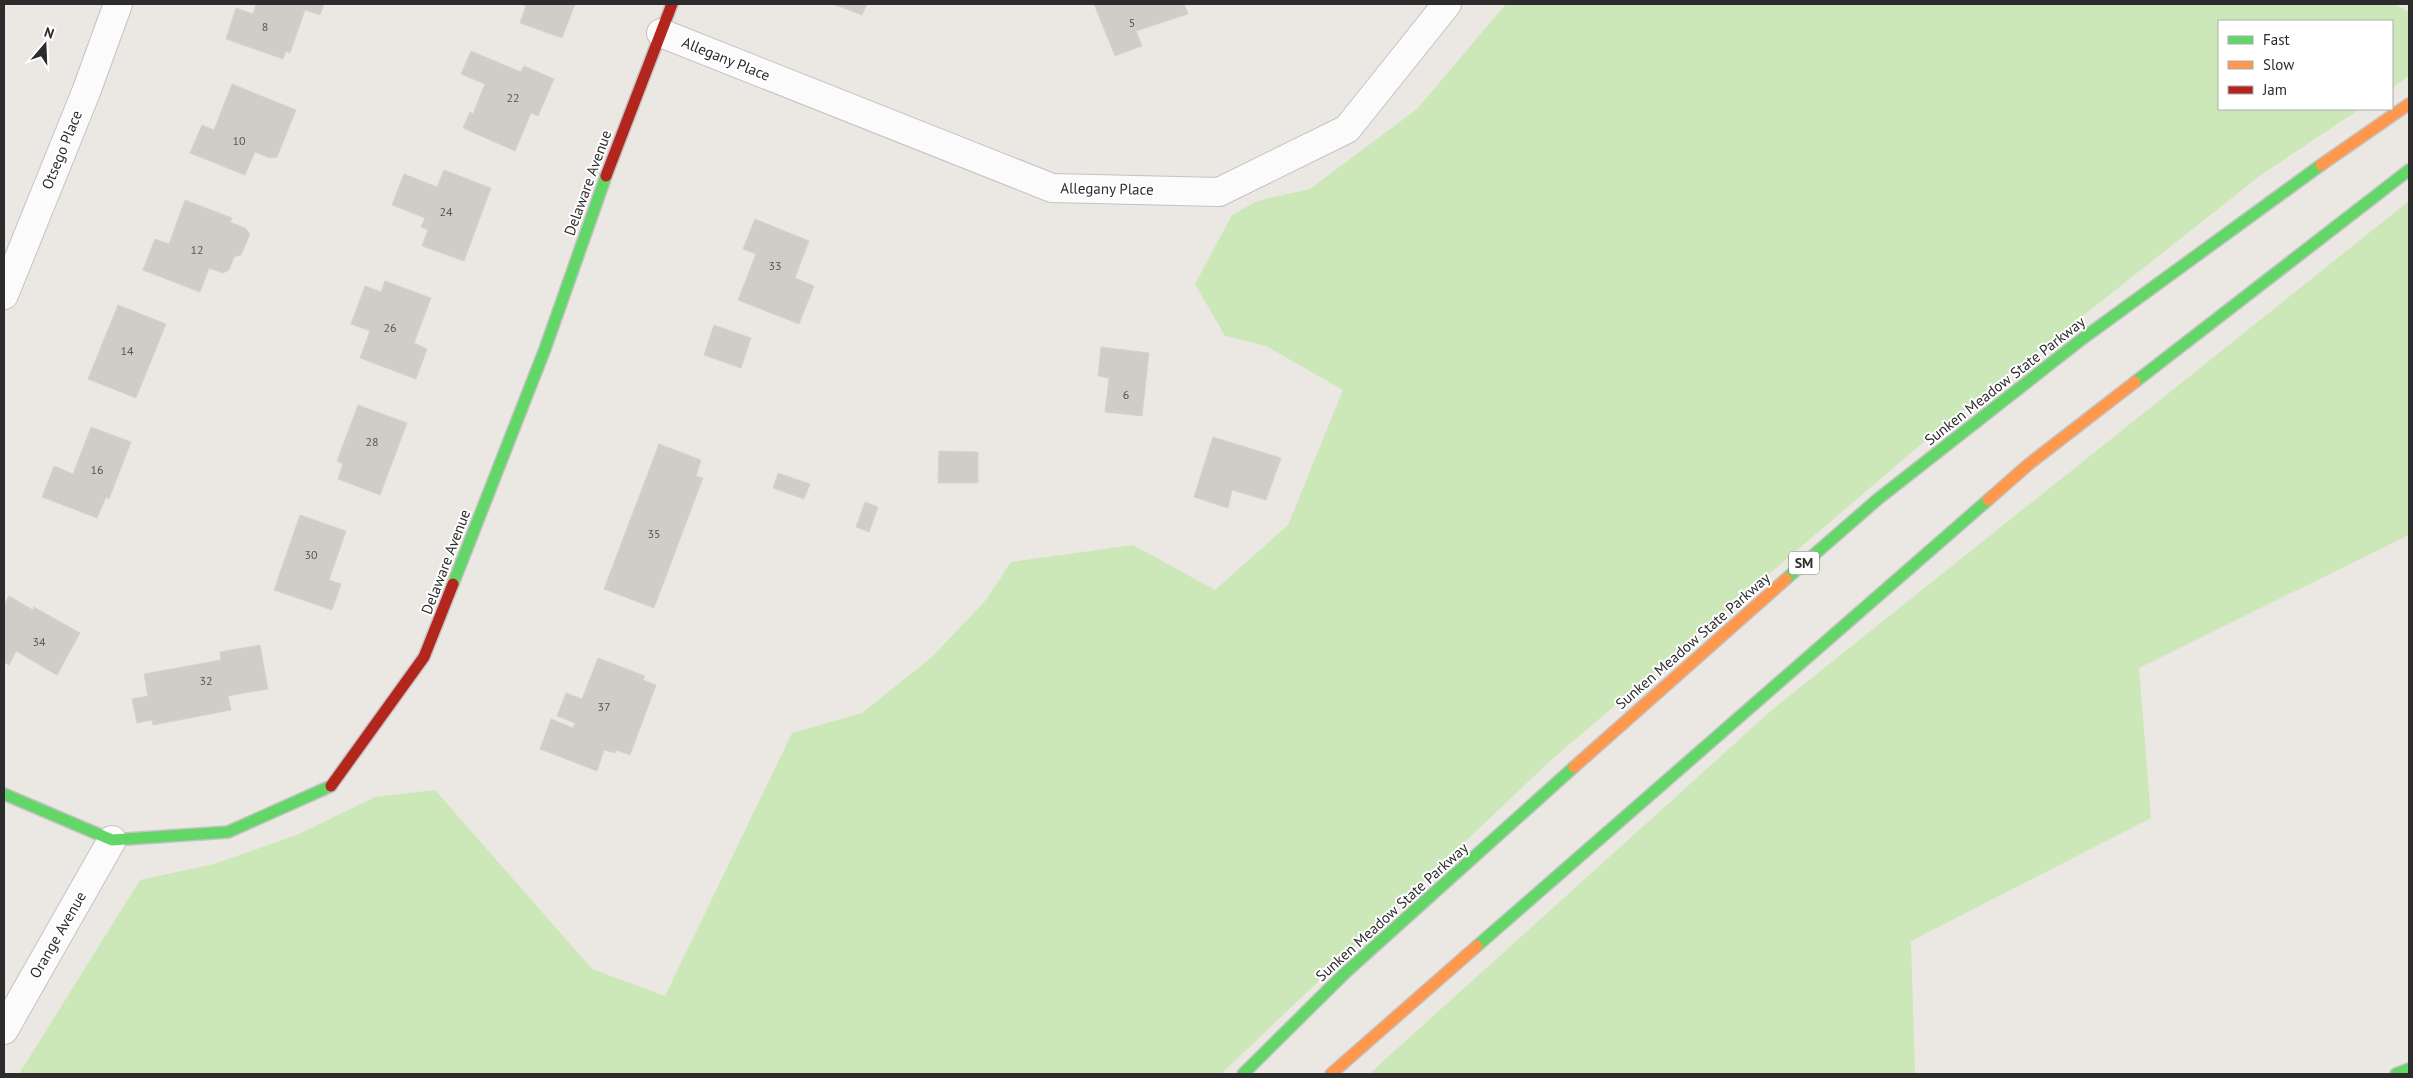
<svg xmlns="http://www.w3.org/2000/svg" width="2413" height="1078" font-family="'PT Sans',sans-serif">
	<rect width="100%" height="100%" fill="#ebe7e2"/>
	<path fill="#cce8b9" d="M 1506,4 L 2395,4 L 2409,12 L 2409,76 L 2392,88 L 2392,21 L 2219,21 L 2219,109 L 2360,109 L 2261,175 L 1932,435 L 1551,760 L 1221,1074 L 19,1074 L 140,880 L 214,864 L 299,834 L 375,797 L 435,790 L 592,969 L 665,996 L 792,733 L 862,713 L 932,657 L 986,600 L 1011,562 L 1133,545 L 1215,590 L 1288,525 L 1343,390 L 1266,346 L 1225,336 L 1195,284 L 1232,215 L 1257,201 L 1310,189 L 1417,109 Z
		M 2409,201 L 2409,535 L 2139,668 L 2151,818 L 1911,941 L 1915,1074 L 1369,1074 L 1773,709 Z"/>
	<path fill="#d0cdc9" stroke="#d6d3ce" d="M 256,4 L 324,4 L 320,15 L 305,10 L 290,53 L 286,51 L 283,59 L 226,39 L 236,8 L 253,14 Z
		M 521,4 L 575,4 L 562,38 L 520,23 L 526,6 Z
		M 833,4 L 867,4 L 862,15 Z
		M 1094,4 L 1184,4 L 1188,14 L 1136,31 L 1142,46 L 1115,56 Z
		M 471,51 L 521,72 L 524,66 L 554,79 L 538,116 L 531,113 L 515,151 L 463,128 L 470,112 L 473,114 L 485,84 L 461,74 Z
		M 232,84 L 296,110 L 277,157 L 270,158 L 255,152 L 245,175 L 190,153 L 202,125 L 214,130 Z
		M 444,170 L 491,188 L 464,261 L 422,246 L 428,230 L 421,227 L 425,218 L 392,205 L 404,174 L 437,187 Z
		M 185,200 L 232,218 L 230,222 L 245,228 L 250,234 L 241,255 L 234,257 L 229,270 L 223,273 L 209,268 L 200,292 L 143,270 L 155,239 L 169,244 Z
		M 755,219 L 809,241 L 795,278 L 814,286 L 799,324 L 738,300 L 756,254 L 743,249 Z
		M 385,281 L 431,298 L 414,343 L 427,349 L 416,379 L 360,358 L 370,331 L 351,324 L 365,286 L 381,292 Z
		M 118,305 L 166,324 L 136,398 L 88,379 Z
		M 714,325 L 751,338 L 741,368 L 704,355 Z
		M 1101,347 L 1149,353 L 1142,416 L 1105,412 L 1109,378 L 1098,376 Z
		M 358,405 L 407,423 L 380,495 L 338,479 L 343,464 L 337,461 Z
		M 91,427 L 131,442 L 109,499 L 106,497 L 97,518 L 42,497 L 54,466 L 73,474 Z
		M 1213,437 L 1281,458 L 1266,500 L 1232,490 L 1228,508 L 1194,497 Z
		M 659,444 L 701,460 L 696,476 L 703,478 L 654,608 L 604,589 Z
		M 939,451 L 978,452 L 978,483 L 938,483 Z
		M 778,473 L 810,484 L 804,499 L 773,488 Z
		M 865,502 L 878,507 L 869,532 L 856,527 Z
		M 300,515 L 346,531 L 329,580 L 341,584 L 332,610 L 274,590 Z
		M 9,596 L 33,610 L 34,607 L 80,633 L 57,675 L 16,651 L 9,665 L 4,662 L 4,605 Z
		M 260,645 L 268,689 L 228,696 L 231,710 L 153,725 L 152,720 L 137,723 L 132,699 L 148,696 L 144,674 L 221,660 L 220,652 Z
		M 598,658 L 645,676 L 643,680 L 656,685 L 630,755 L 616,750 L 615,753 L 604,750 L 597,771 L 540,749 L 551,719 L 573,728 L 575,723 L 557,716 L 566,693 L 582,699 Z"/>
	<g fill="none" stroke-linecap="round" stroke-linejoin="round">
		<g stroke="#c4c3c3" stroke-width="30">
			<path id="street" d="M 661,33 L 1052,188 L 1219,192 L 1347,129 L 1447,4
				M 4,295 L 86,92 L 118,4
				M 4,1030 L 112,840"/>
		</g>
		<g stroke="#c4c3c3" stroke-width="14">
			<path id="fast" d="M 2135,382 L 2409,170
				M 1786,579 L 1878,499 L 2082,339 L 2321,165
				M 453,584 L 545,349 L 606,176
				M 4,794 L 112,840 L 228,832 L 331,786
				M 1477,946 L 1988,500
				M 1243,1074 L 1345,973 L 1574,767
				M 2396,1074 L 2409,1069"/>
		</g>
		<g stroke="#c4c3c3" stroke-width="14">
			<path id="slow" d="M 2321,165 L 2409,104
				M 1988,500 L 2029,464 L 2135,382
				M 1574,767 L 1786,579
				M 1331,1074 L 1477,946"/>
		</g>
		<g stroke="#c4c3c3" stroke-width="14">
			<path id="jam" d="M 606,176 L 672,4
				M 331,786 L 424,657 L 453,584"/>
		</g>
		<use href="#street" stroke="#fcfbfb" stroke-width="28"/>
		<use href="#fast" stroke="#63d668" stroke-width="11"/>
		<use href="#slow" stroke="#ff974d" stroke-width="11"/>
		<use href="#jam" stroke="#b3261e" stroke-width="11"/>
	</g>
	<g text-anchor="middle" stroke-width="4" stroke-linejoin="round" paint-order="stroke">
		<g font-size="12" fill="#575655">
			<text x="1132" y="27">5</text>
			<text x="265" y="31">8</text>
			<text x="513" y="102">22</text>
			<text x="239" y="145">10</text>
			<text x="446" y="216">24</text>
			<text x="197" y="254">12</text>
			<text x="775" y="270">33</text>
			<text x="390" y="332">26</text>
			<text x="127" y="355">14</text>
			<text x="1126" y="399">6</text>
			<text x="372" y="446">28</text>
			<text x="97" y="474">16</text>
			<text x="654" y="538">35</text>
			<text x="311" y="559">30</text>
			<text x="39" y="646">34</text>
			<text x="206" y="685">32</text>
			<text x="604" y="711">37</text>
		</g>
		<rect fill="#fff" stroke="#6b6b6b" stroke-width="1" x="1789" y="551.5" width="30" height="23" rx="4"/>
		<g font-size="14" font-weight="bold" fill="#2c2c2c">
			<text x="1804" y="568">SM</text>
		</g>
		<g font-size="15" fill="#2c2c2c" stroke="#fff">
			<text transform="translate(726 59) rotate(22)" y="5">Allegany Place</text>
			<text transform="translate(62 150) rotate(-68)" y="5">Otsego Place</text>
			<text transform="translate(588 183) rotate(-70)" y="5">Delaware Avenue</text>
			<text transform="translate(1107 189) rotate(1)" y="5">Allegany Place</text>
			<text transform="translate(2005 381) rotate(-38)" y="5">Sunken Meadow State Parkway</text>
			<text transform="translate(446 562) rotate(-69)" y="5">Delaware Avenue</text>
			<text transform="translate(1693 641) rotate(-41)" y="5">Sunken Meadow State Parkway</text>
			<text transform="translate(1392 912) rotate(-42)" y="5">Sunken Meadow State Parkway</text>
			<text transform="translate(58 935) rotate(-60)" y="5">Orange Avenue</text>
		</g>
	</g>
	<rect width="2413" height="1078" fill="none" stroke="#2c2c2c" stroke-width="10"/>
	<rect x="2218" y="20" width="175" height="90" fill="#ffffff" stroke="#ababab"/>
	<rect x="2228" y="36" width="25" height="8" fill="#63d668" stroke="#ababab"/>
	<text x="2263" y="45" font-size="15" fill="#2c2c2c">Fast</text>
	<rect x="2228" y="61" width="25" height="8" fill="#ff974d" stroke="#ababab"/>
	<text x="2263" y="70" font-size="15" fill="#2c2c2c">Slow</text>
	<rect x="2228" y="86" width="25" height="8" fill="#b3261e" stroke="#ababab"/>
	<text x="2263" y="95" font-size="15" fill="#2c2c2c">Jam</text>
	<g transform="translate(45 45) rotate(19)" stroke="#ffffff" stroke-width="4" paint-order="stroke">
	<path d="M0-4L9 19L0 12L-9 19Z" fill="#2c2c2c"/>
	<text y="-8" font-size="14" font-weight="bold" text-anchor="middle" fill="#2c2c2c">N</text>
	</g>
</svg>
